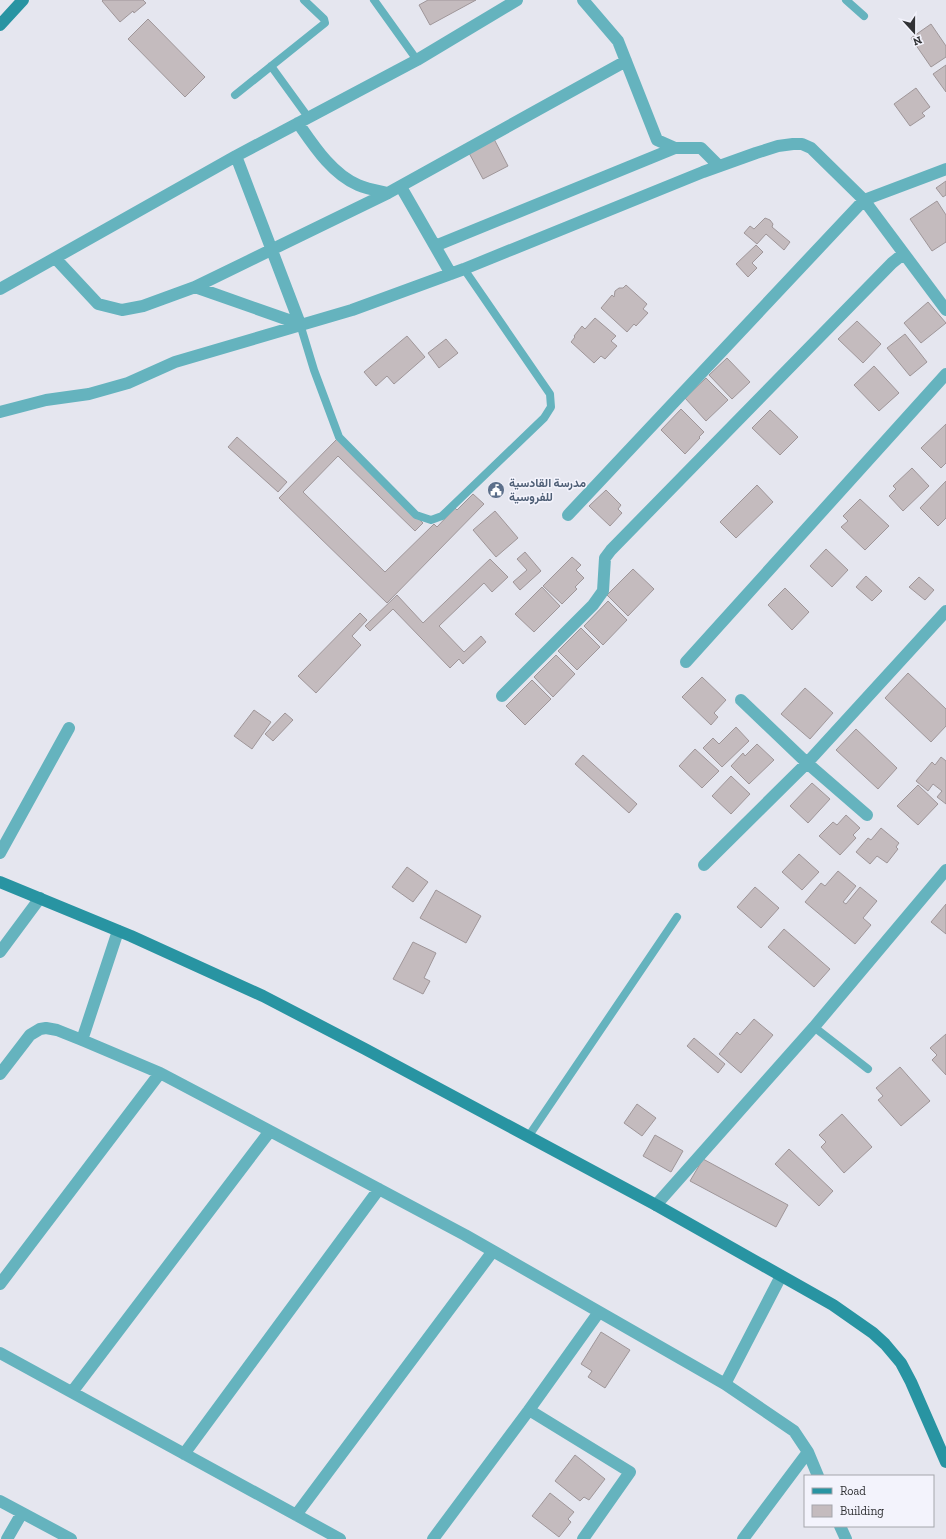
<svg xmlns="http://www.w3.org/2000/svg" width="946" height="1539" font-family="'Zilla Slab',Vazirmatn,serif">
	<rect width="100%" height="100%" fill="#e5e6ef"/>
	<path fill="#c4bbbe" stroke="#9f9699" d="M 103,0 L 143,0 L 146,3 L 134,13 L 133,11 L 120,22 L 102,1 Z
		M 428,0 L 476,0 L 430,25 L 419,5 Z
		M 148,19 L 205,77 L 185,97 L 128,39 Z
		M 931,24 L 946,46 L 946,57 L 931,67 L 911,38 Z
		M 946,65 L 946,92 L 933,74 Z
		M 916,88 L 930,107 L 922,113 L 925,116 L 910,126 L 894,104 Z
		M 494,139 L 508,166 L 483,179 L 469,153 Z
		M 946,181 L 946,195 L 943,197 L 936,188 Z
		M 937,201 L 946,215 L 946,242 L 932,251 L 910,219 Z
		M 765,218 L 770,220 L 773,224 L 772,227 L 790,242 L 784,250 L 766,234 L 757,244 L 744,233 L 750,226 L 754,229 Z
		M 756,245 L 763,252 L 752,263 L 757,268 L 748,277 L 736,264 Z
		M 626,285 L 647,304 L 643,309 L 648,313 L 636,326 L 634,324 L 627,332 L 601,308 L 612,295 L 614,297 L 615,291 L 619,288 L 623,288 Z
		M 928,302 L 946,323 L 921,343 L 904,323 Z
		M 595,318 L 616,336 L 611,341 L 617,346 L 605,359 L 601,356 L 594,363 L 571,342 L 575,337 L 574,336 L 582,326 L 585,329 Z
		M 857,321 L 881,344 L 863,363 L 838,339 Z
		M 905,334 L 927,362 L 910,376 L 887,348 Z
		M 407,336 L 425,357 L 394,384 L 387,376 L 376,386 L 364,372 Z
		M 446,339 L 458,353 L 439,368 L 428,353 Z
		M 727,358 L 750,382 L 732,399 L 709,375 Z
		M 874,366 L 899,393 L 879,411 L 854,385 Z
		M 706,378 L 728,400 L 706,421 L 685,398 Z
		M 681,409 L 704,432 L 699,437 L 700,438 L 685,454 L 661,430 Z
		M 770,410 L 798,437 L 780,455 L 752,428 Z
		M 946,424 L 946,463 L 941,468 L 921,448 Z
		M 237,437 L 287,482 L 278,492 L 228,447 Z
		M 337,439 L 423,523 L 415,531 L 338,456 L 303,492 L 385,572 L 434,524 L 437,527 L 455,508 L 457,510 L 473,494 L 484,504 L 387,603 L 279,498 Z
		M 912,468 L 929,486 L 903,511 L 889,496 L 896,489 L 893,486 Z
		M 946,481 L 946,518 L 938,526 L 920,508 Z
		M 757,485 L 773,502 L 736,538 L 720,522 Z
		M 606,490 L 621,505 L 618,509 L 622,513 L 610,526 L 589,506 Z
		M 860,499 L 889,526 L 865,550 L 841,527 L 848,521 L 843,516 Z
		M 495,511 L 518,538 L 496,557 L 473,530 Z
		M 826,549 L 848,570 L 832,587 L 810,566 Z
		M 525,552 L 541,571 L 520,590 L 513,582 L 527,570 L 517,559 Z
		M 572,557 L 581,565 L 576,570 L 584,578 L 575,587 L 577,589 L 562,604 L 543,586 Z
		M 490,559 L 508,577 L 492,592 L 484,583 L 439,626 L 464,652 L 481,636 L 486,642 L 463,664 L 459,659 L 450,668 L 393,609 L 370,631 L 365,626 L 397,595 L 423,623 Z
		M 633,569 L 654,589 L 628,616 L 607,595 Z
		M 866,576 L 882,591 L 872,601 L 856,587 Z
		M 919,577 L 934,590 L 925,600 L 909,587 Z
		M 542,587 L 560,606 L 534,632 L 515,614 Z
		M 785,588 L 809,612 L 792,630 L 768,605 Z
		M 608,601 L 627,620 L 603,645 L 584,626 Z
		M 360,613 L 367,620 L 352,636 L 361,645 L 316,693 L 298,676 Z
		M 581,628 L 600,647 L 577,670 L 558,651 Z
		M 556,655 L 575,674 L 553,697 L 534,677 Z
		M 908,673 L 946,709 L 946,726 L 931,742 L 885,698 Z
		M 702,677 L 726,700 L 714,713 L 718,717 L 711,725 L 682,697 Z
		M 532,680 L 551,699 L 525,725 L 506,706 Z
		M 805,688 L 833,713 L 810,739 L 781,714 Z
		M 254,710 L 271,722 L 252,749 L 234,736 Z
		M 285,713 L 293,720 L 273,741 L 265,734 Z
		M 736,727 L 749,741 L 722,767 L 703,748 L 713,738 L 719,744 Z
		M 856,729 L 897,768 L 878,789 L 836,750 Z
		M 757,744 L 774,760 L 749,784 L 731,766 L 743,753 L 745,756 Z
		M 695,749 L 719,771 L 702,788 L 679,766 Z
		M 583,755 L 637,804 L 629,813 L 575,764 Z
		M 941,757 L 946,761 L 946,804 L 937,797 L 942,791 L 933,784 L 928,791 L 916,781 L 932,762 L 935,765 Z
		M 731,776 L 750,794 L 731,814 L 712,796 Z
		M 812,783 L 830,799 L 808,823 L 790,806 Z
		M 918,785 L 938,804 L 918,825 L 897,806 Z
		M 846,815 L 860,828 L 853,835 L 856,838 L 840,855 L 819,836 L 833,822 L 837,825 Z
		M 881,828 L 899,843 L 896,847 L 898,849 L 887,863 L 877,856 L 870,864 L 856,852 L 868,838 L 871,840 Z
		M 799,854 L 819,872 L 802,890 L 782,872 Z
		M 407,867 L 428,882 L 413,902 L 392,887 Z
		M 838,871 L 856,886 L 843,902 L 846,904 L 860,887 L 877,901 L 863,918 L 871,925 L 855,944 L 805,902 L 821,883 L 825,886 Z
		M 755,887 L 779,908 L 761,928 L 737,907 Z
		M 436,890 L 481,916 L 466,943 L 420,918 Z
		M 946,904 L 946,934 L 931,922 Z
		M 784,929 L 830,969 L 814,987 L 768,947 Z
		M 413,942 L 436,953 L 424,978 L 430,981 L 423,994 L 393,979 Z
		M 754,1019 L 773,1035 L 741,1073 L 719,1054 L 737,1032 L 740,1035 Z
		M 946,1034 L 946,1075 L 932,1060 L 937,1055 L 930,1048 Z
		M 694,1038 L 725,1064 L 718,1073 L 687,1046 Z
		M 900,1067 L 930,1101 L 901,1126 L 878,1100 L 883,1096 L 876,1088 Z
		M 637,1104 L 656,1118 L 642,1136 L 624,1123 Z
		M 842,1114 L 872,1147 L 844,1173 L 821,1147 L 826,1142 L 819,1135 Z
		M 655,1135 L 683,1151 L 671,1172 L 643,1156 Z
		M 789,1149 L 833,1191 L 819,1206 L 775,1164 Z
		M 703,1159 L 788,1205 L 776,1227 L 690,1181 Z
		M 601,1332 L 630,1350 L 605,1388 L 588,1377 L 592,1371 L 581,1364 Z
		M 575,1455 L 605,1479 L 589,1500 L 584,1497 L 580,1501 L 555,1481 Z
		M 550,1493 L 574,1512 L 568,1519 L 571,1522 L 559,1537 L 532,1516 Z"/>
	<g fill="none" stroke-linecap="round" stroke-linejoin="round">
		<path stroke="#65b3be" stroke-width="8" d="M 374,0 L 417,60
			M 846,0 L 864,16
			M 271,66 L 308,117
			M 235,95 L 325,23 L 324,19 L 304,0
			M 300,324 L 314,370 L 339,437 L 416,515 L 431,520 L 442,516 L 544,418 L 551,407 L 550,394 L 464,269
			M 814,1027 L 868,1069
			M 528,1137 L 677,917"/>
		<path stroke="#65b3be" stroke-width="12" d="M 583,0 L 618,41 L 657,140 L 675,148 L 701,148 L 719,166
			M 298,123 C 314,146 332,174 358,185 C 367,189 379,191 388,193
			M 946,169 L 864,200 L 946,310
			M 401,187 L 451,274
			M 435,246 L 675,148
			M 56,259 L 98,304 L 122,310 L 143,306 L 195,287 L 388,193 L 626,61
			M 195,287 L 300,324 L 236,156
			M 0,289 L 236,156 L 417,60 L 517,0
			M 0,412 L 46,400 L 89,394 L 128,383 L 175,362 L 352,310 L 464,269 L 703,172 L 756,153 L 778,146 L 793,144 L 802,144 L 811,148 L 864,200 L 568,515
			M 686,662 L 946,374
			M 502,696 L 593,605 L 603,591 L 605,558 L 611,550 L 892,263 L 903,254
			M 741,700 L 807,763 L 867,815
			M 0,853 L 69,728
			M 704,865 L 807,763 L 946,611
			M 0,952 L 40,898
			M 82,1040 L 118,931
			M 0,1074 L 30,1035 L 40,1029 L 46,1028 L 57,1030 L 82,1040 L 160,1073 L 270,1131 L 465,1235 L 725,1384 L 794,1431 L 808,1452 L 818,1476
			M 656,1205 L 814,1027 L 946,870
			M 0,1284 L 160,1073
			M 0,1353 L 340,1539
			M 725,1384 L 781,1276
			M 72,1392 L 270,1131
			M 529,1410 L 630,1472 L 583,1539
			M 184,1454 L 379,1189
			M 0,1501 L 71,1539
			M 296,1515 L 493,1251
			M 840,1526 L 846,1539
			M 7,1539 L 22,1513
			M 433,1539 L 529,1410 L 599,1312
			M 743,1539 L 808,1452"/>
		<path stroke="#2894a2" stroke-width="12" d="M 0,25 L 23,0
			M 0,882 L 131,936 L 263,996 L 365,1049 L 656,1205 L 833,1305 L 873,1333 L 885,1344 L 901,1363 L 911,1382 L 946,1462"/>
	</g>
	<defs>
		<g id="civic-disc" transform="scale(0.9)"><circle r="9.5" fill="#5c6f8a" stroke="#f3f3fc"/><path d="M-.6-6.5H3V-4.5H.6V-3L4-1V1h2V6H-6V1h2V-1L-.6-3ZM-1.2 2.5V6h2.4V2.5Z" fill="#fff"/></g>
	</defs>
	<g fill-rule="evenodd">
		<use href="#civic-disc" x="496" y="490"/>
	</g>
	<g text-anchor="middle" stroke-width="3" stroke-linejoin="round" paint-order="stroke">
		<g font-size="12" font-weight="bold" fill="#4e5e75" stroke="#f3f3fc" text-anchor="start">
			<text x="509" y="487">مدرسة القادسية<tspan x="509" dy="14">للفروسية</tspan></text>
		</g>
	</g>
	<rect x="804" y="1475" width="130" height="52" fill="#f3f3fc" stroke="#a5a6ac"/>
	<rect x="812" y="1488" width="20" height="6" fill="#2894a2" stroke="#a5a6ac"/>
	<text x="840" y="1495" font-size="12" fill="#313235">Road</text>
	<rect x="812" y="1505" width="20" height="12" fill="#c4bbbe" stroke="#a5a6ac"/>
	<text x="840" y="1515" font-size="12" fill="#313235">Building</text>
	<g transform="translate(914 32) rotate(159)" stroke="#f3f3fc" stroke-width="3" paint-order="stroke">
	<path d="M0-3L7 15L0 10L-7 15Z" fill="#313235"/>
	<text y="-6" font-size="11" font-weight="bold" text-anchor="middle" fill="#313235">N</text>
	</g>
</svg>
